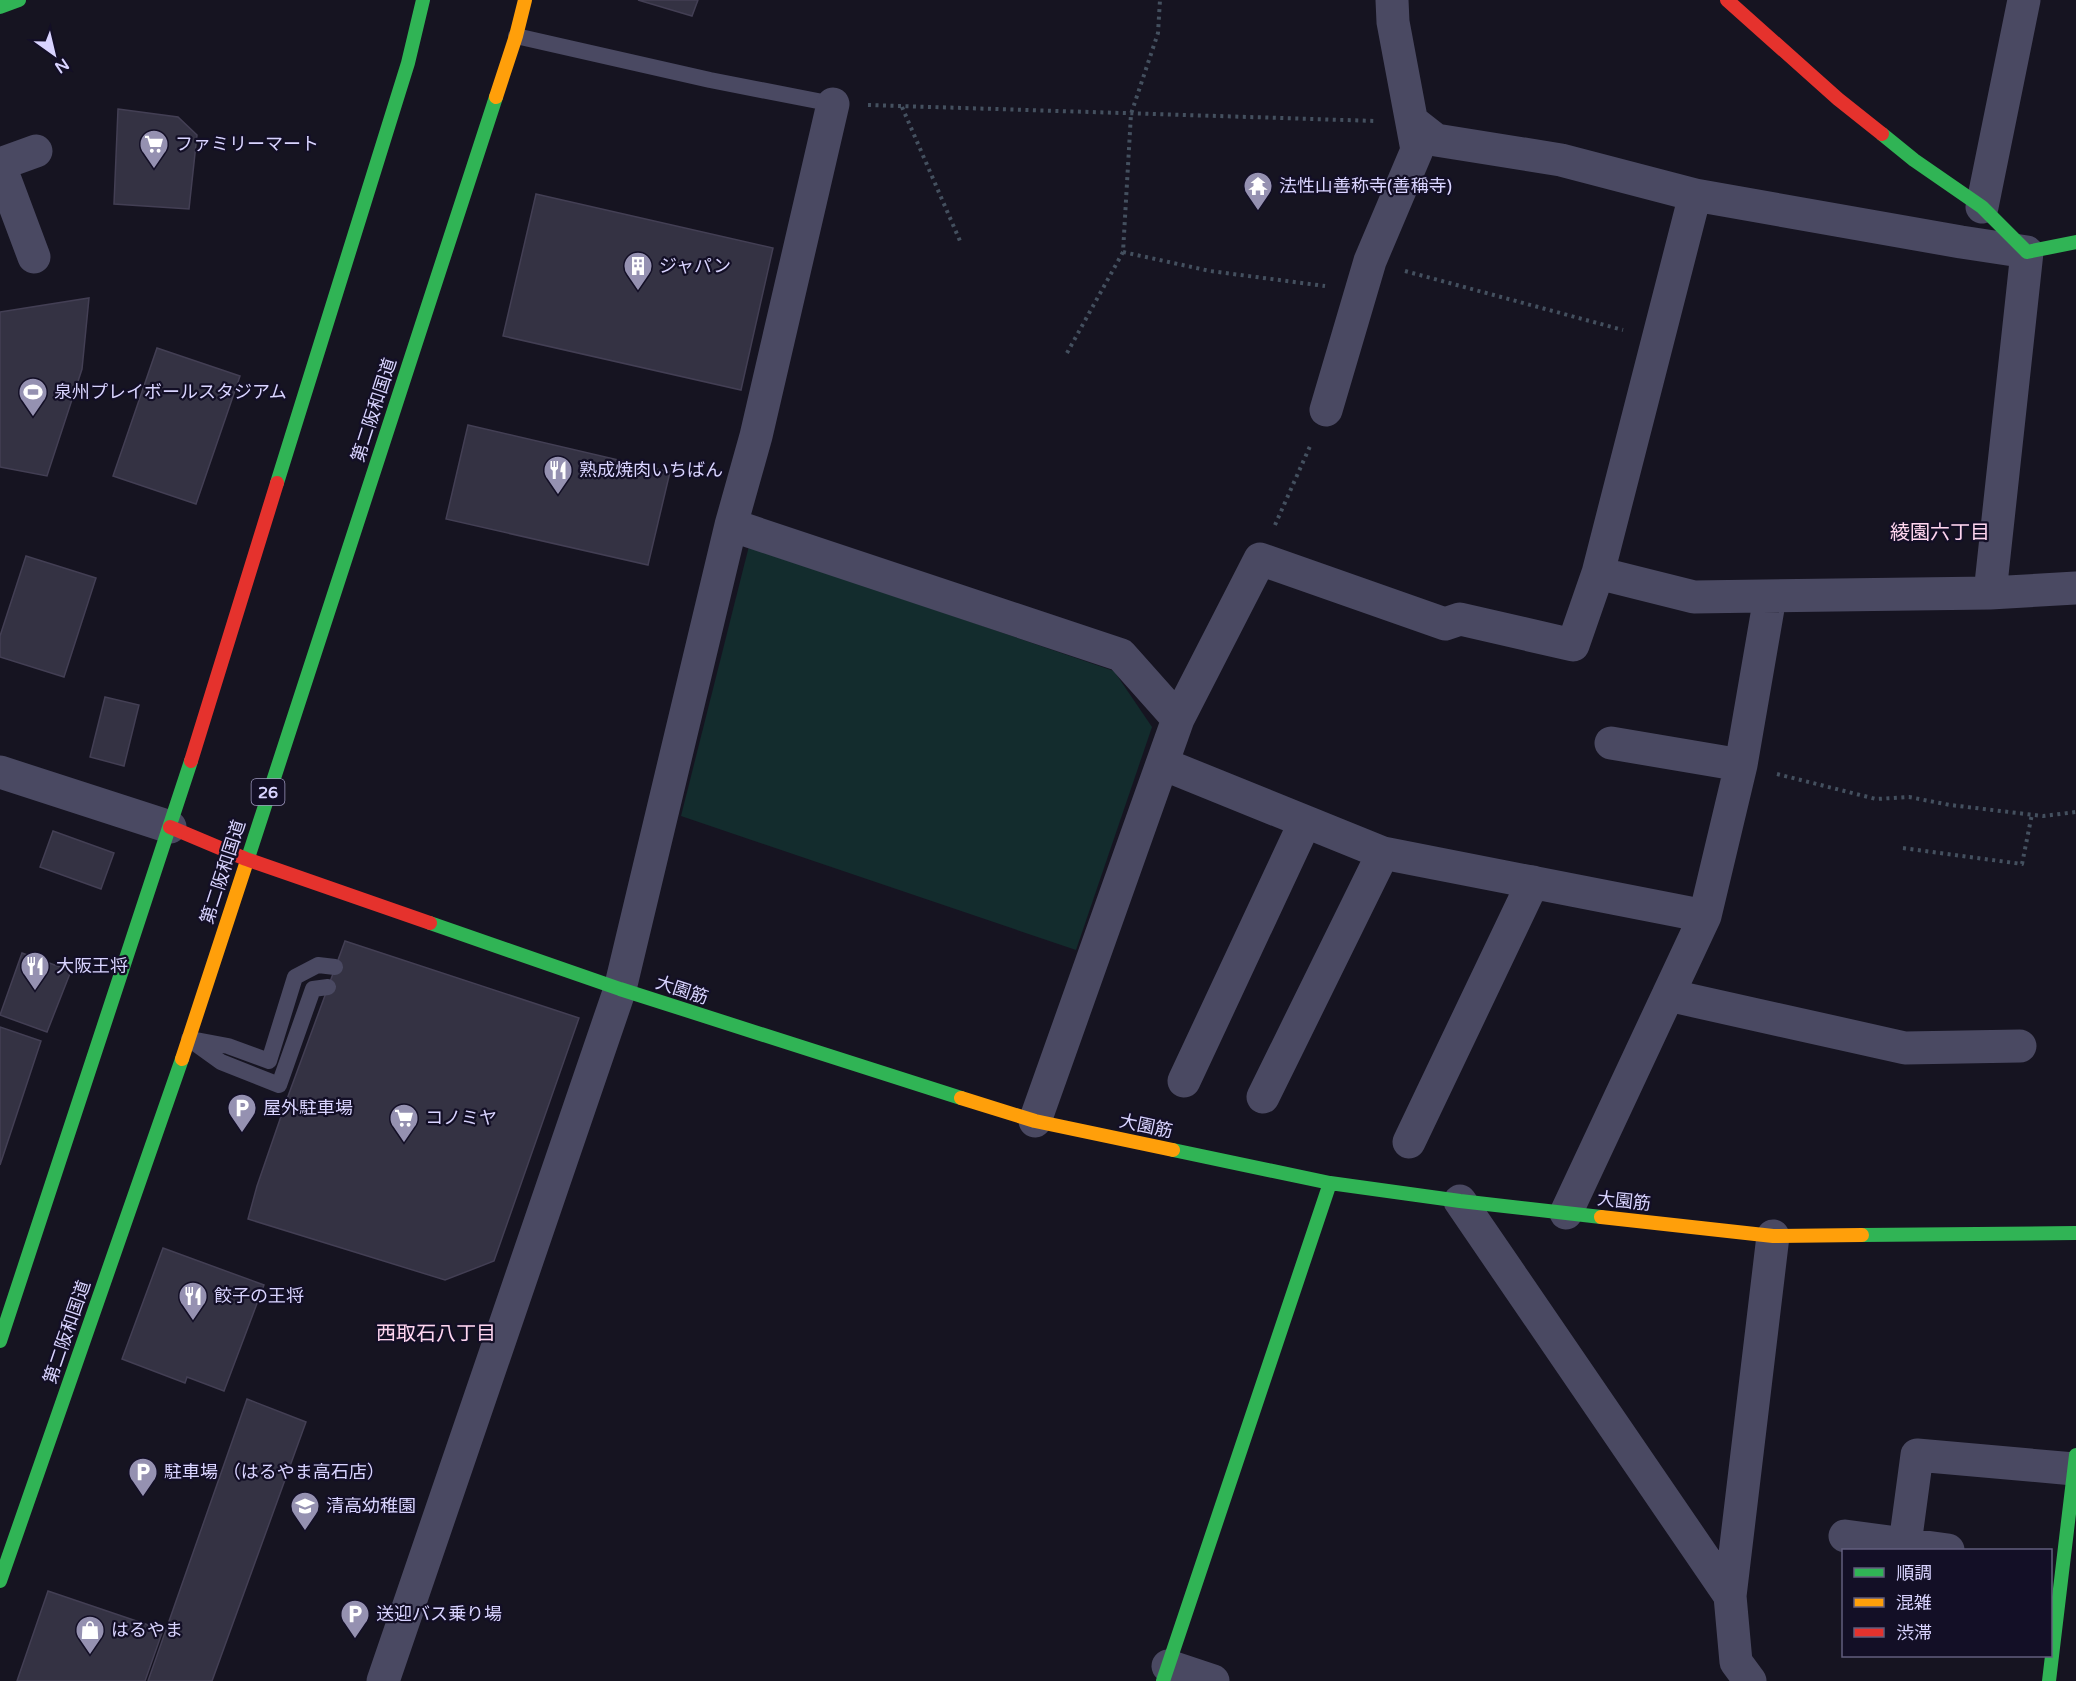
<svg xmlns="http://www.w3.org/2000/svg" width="2076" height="1681" font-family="'Varela Round','Noto Sans JP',sans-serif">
	<rect width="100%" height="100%" fill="#161421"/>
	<path fill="#132c2d" d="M 749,546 L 1114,671 L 1152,727 L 1076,950 L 681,816 Z"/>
	<path fill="#343243" stroke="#433f54" stroke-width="1.5" d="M 638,0 L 698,0 L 692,16 Z
		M 118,109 L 178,117 L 197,135 L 189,209 L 114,204 Z
		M 536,194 L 773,248 L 741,390 L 503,336 Z
		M 89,298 L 82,369 L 47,476 L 0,467 L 0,312 Z
		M 157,348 L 240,376 L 196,504 L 113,476 Z
		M 468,425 L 670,472 L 648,565 L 446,519 Z
		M 26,556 L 96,578 L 64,677 L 0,657 L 0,636 Z
		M 105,697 L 139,705 L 124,766 L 90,757 Z
		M 53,831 L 114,853 L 101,889 L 40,867 Z
		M 345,941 L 579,1018 L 494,1261 L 445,1280 L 248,1219 L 257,1186 L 287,1099 Z
		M 22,953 L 71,971 L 47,1032 L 0,1015 Z
		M 0,1027 L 41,1041 L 0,1165 Z
		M 163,1248 L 264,1285 L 224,1391 L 187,1377 L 185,1383 L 122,1359 Z
		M 247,1399 L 306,1422 L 212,1681 L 148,1681 Z
		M 48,1591 L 163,1630 L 145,1681 L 17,1681 Z"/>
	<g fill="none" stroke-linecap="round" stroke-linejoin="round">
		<path stroke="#44505f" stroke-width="4" stroke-dasharray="3 4.5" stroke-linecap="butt" d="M 868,105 L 1376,121
			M 902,107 L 960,241
			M 1123,252 L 1210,271 L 1325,286
			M 1405,271 L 1623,330
			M 1067,353 L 1123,252 L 1131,114 L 1158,33 L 1160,0
			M 1275,525 L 1311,444
			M 1777,774 L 1876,799 L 1909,797 L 1950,805 L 2043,816 L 2076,812
			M 1903,848 L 2022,864 L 2032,814"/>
		<path stroke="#4a4962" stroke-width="16" d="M 516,36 L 710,80 L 833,104
			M 189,1039 L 221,1062 L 279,1085 L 313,989 L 328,987
			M 196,1040 L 228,1046 L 269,1061 L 295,977 L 318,965 L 335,967"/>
		<path stroke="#4a4962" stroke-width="33" d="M 1413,122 L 1436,140 L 1561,160 L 1695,195 L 1961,242 L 2027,252 L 1990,593
			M 0,164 L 36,151
			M 0,166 L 34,257
			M 1982,207 L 2024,0
			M 1326,410 L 1370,261 L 1417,150 L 1393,22 L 1392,0
			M 731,525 L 1121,655 L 1178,719
			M 1598,573 L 1694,597 L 1990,593 L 2076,588
			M 1611,743 L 1741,765 L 1770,597
			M 1163,764 L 1383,853 L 1705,916
			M 0,772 L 170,827
			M 1668,995 L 1905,1048 L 2020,1046
			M 1184,1081 L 1305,822
			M 1263,1097 L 1383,853
			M 1035,1121 L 1178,719 L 1260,559 L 1445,624 L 1460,619 L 1573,645 L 1598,573 L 1695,195
			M 1409,1142 L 1533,882
			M 1460,1201 L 1730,1596
			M 1566,1213 L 1705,916 L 1741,765
			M 1845,1536 L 1948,1550
			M 1905,1544 L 1917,1455 L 2074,1469
			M 1168,1666 L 1213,1681
			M 383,1681 L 620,989 L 731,525 L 756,436 L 833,104
			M 1750,1681 L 1736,1662 L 1730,1596 L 1773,1236"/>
		<path stroke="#30b455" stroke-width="14" d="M 0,7 L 19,0
			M 1882,134 L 1914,160 L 1982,207 L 2027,252 L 2076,242
			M 277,483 L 408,63 L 423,0
			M 247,861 L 496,97
			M 430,923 L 620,989 L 961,1098
			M 1173,1150 L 1330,1183 L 1460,1201 L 1601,1217
			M 1862,1235 L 2076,1233
			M 0,1341 L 191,761
			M 0,1581 L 182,1059
			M 1163,1681 L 1330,1183
			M 2049,1681 L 2076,1455"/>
		<path stroke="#ff9f0a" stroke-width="14" d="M 496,97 L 516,36 L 525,0
			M 182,1059 L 247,861
			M 961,1098 L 1035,1121 L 1173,1150
			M 1601,1217 L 1773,1236 L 1862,1235"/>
		<path stroke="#e5322d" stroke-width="14" d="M 1727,0 L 1838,99 L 1882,134
			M 191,761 L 277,483
			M 170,827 L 246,859 L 430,923"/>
	</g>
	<defs>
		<g id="supermarket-pin" transform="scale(1.5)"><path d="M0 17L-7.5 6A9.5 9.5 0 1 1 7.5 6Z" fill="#9591b1" stroke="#130f26"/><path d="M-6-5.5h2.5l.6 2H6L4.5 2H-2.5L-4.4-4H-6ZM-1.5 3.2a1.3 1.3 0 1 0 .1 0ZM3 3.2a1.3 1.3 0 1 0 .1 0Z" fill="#fff"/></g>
		<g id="temple-pin" transform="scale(1.5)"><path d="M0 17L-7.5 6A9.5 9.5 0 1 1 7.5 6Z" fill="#9591b1" stroke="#130f26"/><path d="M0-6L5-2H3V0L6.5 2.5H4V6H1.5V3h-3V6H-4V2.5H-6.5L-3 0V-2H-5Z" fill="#fff"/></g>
		<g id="building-pin" transform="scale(1.5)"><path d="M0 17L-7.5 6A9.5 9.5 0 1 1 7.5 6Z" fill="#9591b1" stroke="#130f26"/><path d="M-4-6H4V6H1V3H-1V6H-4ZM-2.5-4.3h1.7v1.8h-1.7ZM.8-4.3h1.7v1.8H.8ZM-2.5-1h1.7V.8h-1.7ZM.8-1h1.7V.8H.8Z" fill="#fff"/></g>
		<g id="stadium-pin" transform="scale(1.5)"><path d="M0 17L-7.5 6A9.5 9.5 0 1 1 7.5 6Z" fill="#9591b1" stroke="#130f26"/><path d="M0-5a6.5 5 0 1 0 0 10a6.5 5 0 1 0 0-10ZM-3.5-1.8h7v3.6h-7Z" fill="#fff"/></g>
		<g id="restaurant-pin" transform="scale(1.5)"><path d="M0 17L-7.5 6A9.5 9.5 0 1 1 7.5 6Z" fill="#9591b1" stroke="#130f26"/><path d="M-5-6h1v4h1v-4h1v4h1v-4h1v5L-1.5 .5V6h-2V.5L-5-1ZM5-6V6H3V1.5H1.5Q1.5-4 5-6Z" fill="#fff"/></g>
		<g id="parking-pin" transform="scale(1.5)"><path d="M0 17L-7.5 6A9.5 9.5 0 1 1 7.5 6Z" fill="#9591b1" stroke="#130f26"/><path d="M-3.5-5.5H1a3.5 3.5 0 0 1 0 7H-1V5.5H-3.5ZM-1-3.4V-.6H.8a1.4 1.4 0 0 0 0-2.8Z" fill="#fff"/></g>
		<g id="school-pin" transform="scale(1.5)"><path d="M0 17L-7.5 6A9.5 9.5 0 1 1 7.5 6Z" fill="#9591b1" stroke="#130f26"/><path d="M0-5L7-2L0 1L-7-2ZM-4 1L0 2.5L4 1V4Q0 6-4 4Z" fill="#fff"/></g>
		<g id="shop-pin" transform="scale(1.5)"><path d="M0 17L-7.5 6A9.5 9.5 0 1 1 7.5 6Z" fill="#9591b1" stroke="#130f26"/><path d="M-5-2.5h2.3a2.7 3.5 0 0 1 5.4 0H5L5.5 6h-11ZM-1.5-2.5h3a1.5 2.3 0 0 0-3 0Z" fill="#fff"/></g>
	</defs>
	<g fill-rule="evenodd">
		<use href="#supermarket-pin" x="154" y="144"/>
		<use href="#temple-pin" x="1258" y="186"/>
		<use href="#building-pin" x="638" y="266"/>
		<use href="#stadium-pin" x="33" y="392"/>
		<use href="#restaurant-pin" x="558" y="470"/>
		<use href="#restaurant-pin" x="35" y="966"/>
		<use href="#parking-pin" x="242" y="1108"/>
		<use href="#supermarket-pin" x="404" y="1118"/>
		<use href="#restaurant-pin" x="193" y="1296"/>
		<use href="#parking-pin" x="143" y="1472"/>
		<use href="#school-pin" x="305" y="1506"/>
		<use href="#parking-pin" x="355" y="1614"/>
		<use href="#shop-pin" x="90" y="1630"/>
	</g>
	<g text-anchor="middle" stroke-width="4.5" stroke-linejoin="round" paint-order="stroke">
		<rect fill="#130f26" stroke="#9e99be" stroke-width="1.5" x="251.5" y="779" width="33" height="26" rx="4.5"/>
		<g font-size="16" font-weight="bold" fill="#d9d4ff">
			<text x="268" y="798">26</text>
		</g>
		<g font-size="18" fill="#d9d4ff" stroke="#130f26" text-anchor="start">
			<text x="175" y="150">ファミリーマート</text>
			<text x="1279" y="192">法性山善称寺(善稱寺)</text>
			<text x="659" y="272">ジャパン</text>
			<text x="54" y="398">泉州プレイボールスタジアム</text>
			<text x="579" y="476">熟成焼肉いちばん</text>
			<text x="56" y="972">大阪王将</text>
			<text x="263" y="1114">屋外駐車場</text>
			<text x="425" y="1124">コノミヤ</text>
			<text x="214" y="1302">餃子の王将</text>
			<text x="164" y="1478">駐車場 （はるやま高石店）</text>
			<text x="326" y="1512">清高幼稚園</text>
			<text x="376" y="1620">送迎バス乗り場</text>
			<text x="111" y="1636">はるやま</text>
		</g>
		<g font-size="18" fill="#d9d4ff" stroke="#130f26">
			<text transform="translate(374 410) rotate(-72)" y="6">第二阪和国道</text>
			<text transform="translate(223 872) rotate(-72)" y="6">第二阪和国道</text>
			<text transform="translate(682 990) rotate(18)" y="6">大園筋</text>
			<text transform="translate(1146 1126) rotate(12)" y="6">大園筋</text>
			<text transform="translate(1624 1201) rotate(6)" y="6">大園筋</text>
			<text transform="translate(67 1332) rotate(-71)" y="6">第二阪和国道</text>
		</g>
		<g font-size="20" fill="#ffd6f0" stroke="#130f26">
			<text x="1940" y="539">綾園六丁目</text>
			<text x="436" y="1340">西取石八丁目</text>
		</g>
	</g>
	<rect x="1842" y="1549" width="210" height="108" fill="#130f26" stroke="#625e7d" stroke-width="1.5"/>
	<rect x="1854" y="1568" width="30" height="9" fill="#30b455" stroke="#625e7d" stroke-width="1.5"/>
	<text x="1896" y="1579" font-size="18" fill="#d9d4ff">順調</text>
	<rect x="1854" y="1598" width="30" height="9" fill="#ff9f0a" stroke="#625e7d" stroke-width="1.5"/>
	<text x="1896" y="1609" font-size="18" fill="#d9d4ff">混雑</text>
	<rect x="1854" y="1628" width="30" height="9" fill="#e5322d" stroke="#625e7d" stroke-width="1.5"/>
	<text x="1896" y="1639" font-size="18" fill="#d9d4ff">渋滞</text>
	<g transform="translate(54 54) rotate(146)" stroke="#130f26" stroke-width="4.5" paint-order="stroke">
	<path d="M0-4.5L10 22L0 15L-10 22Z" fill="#d9d4ff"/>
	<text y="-9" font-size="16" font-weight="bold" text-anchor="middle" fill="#d9d4ff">N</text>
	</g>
</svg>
